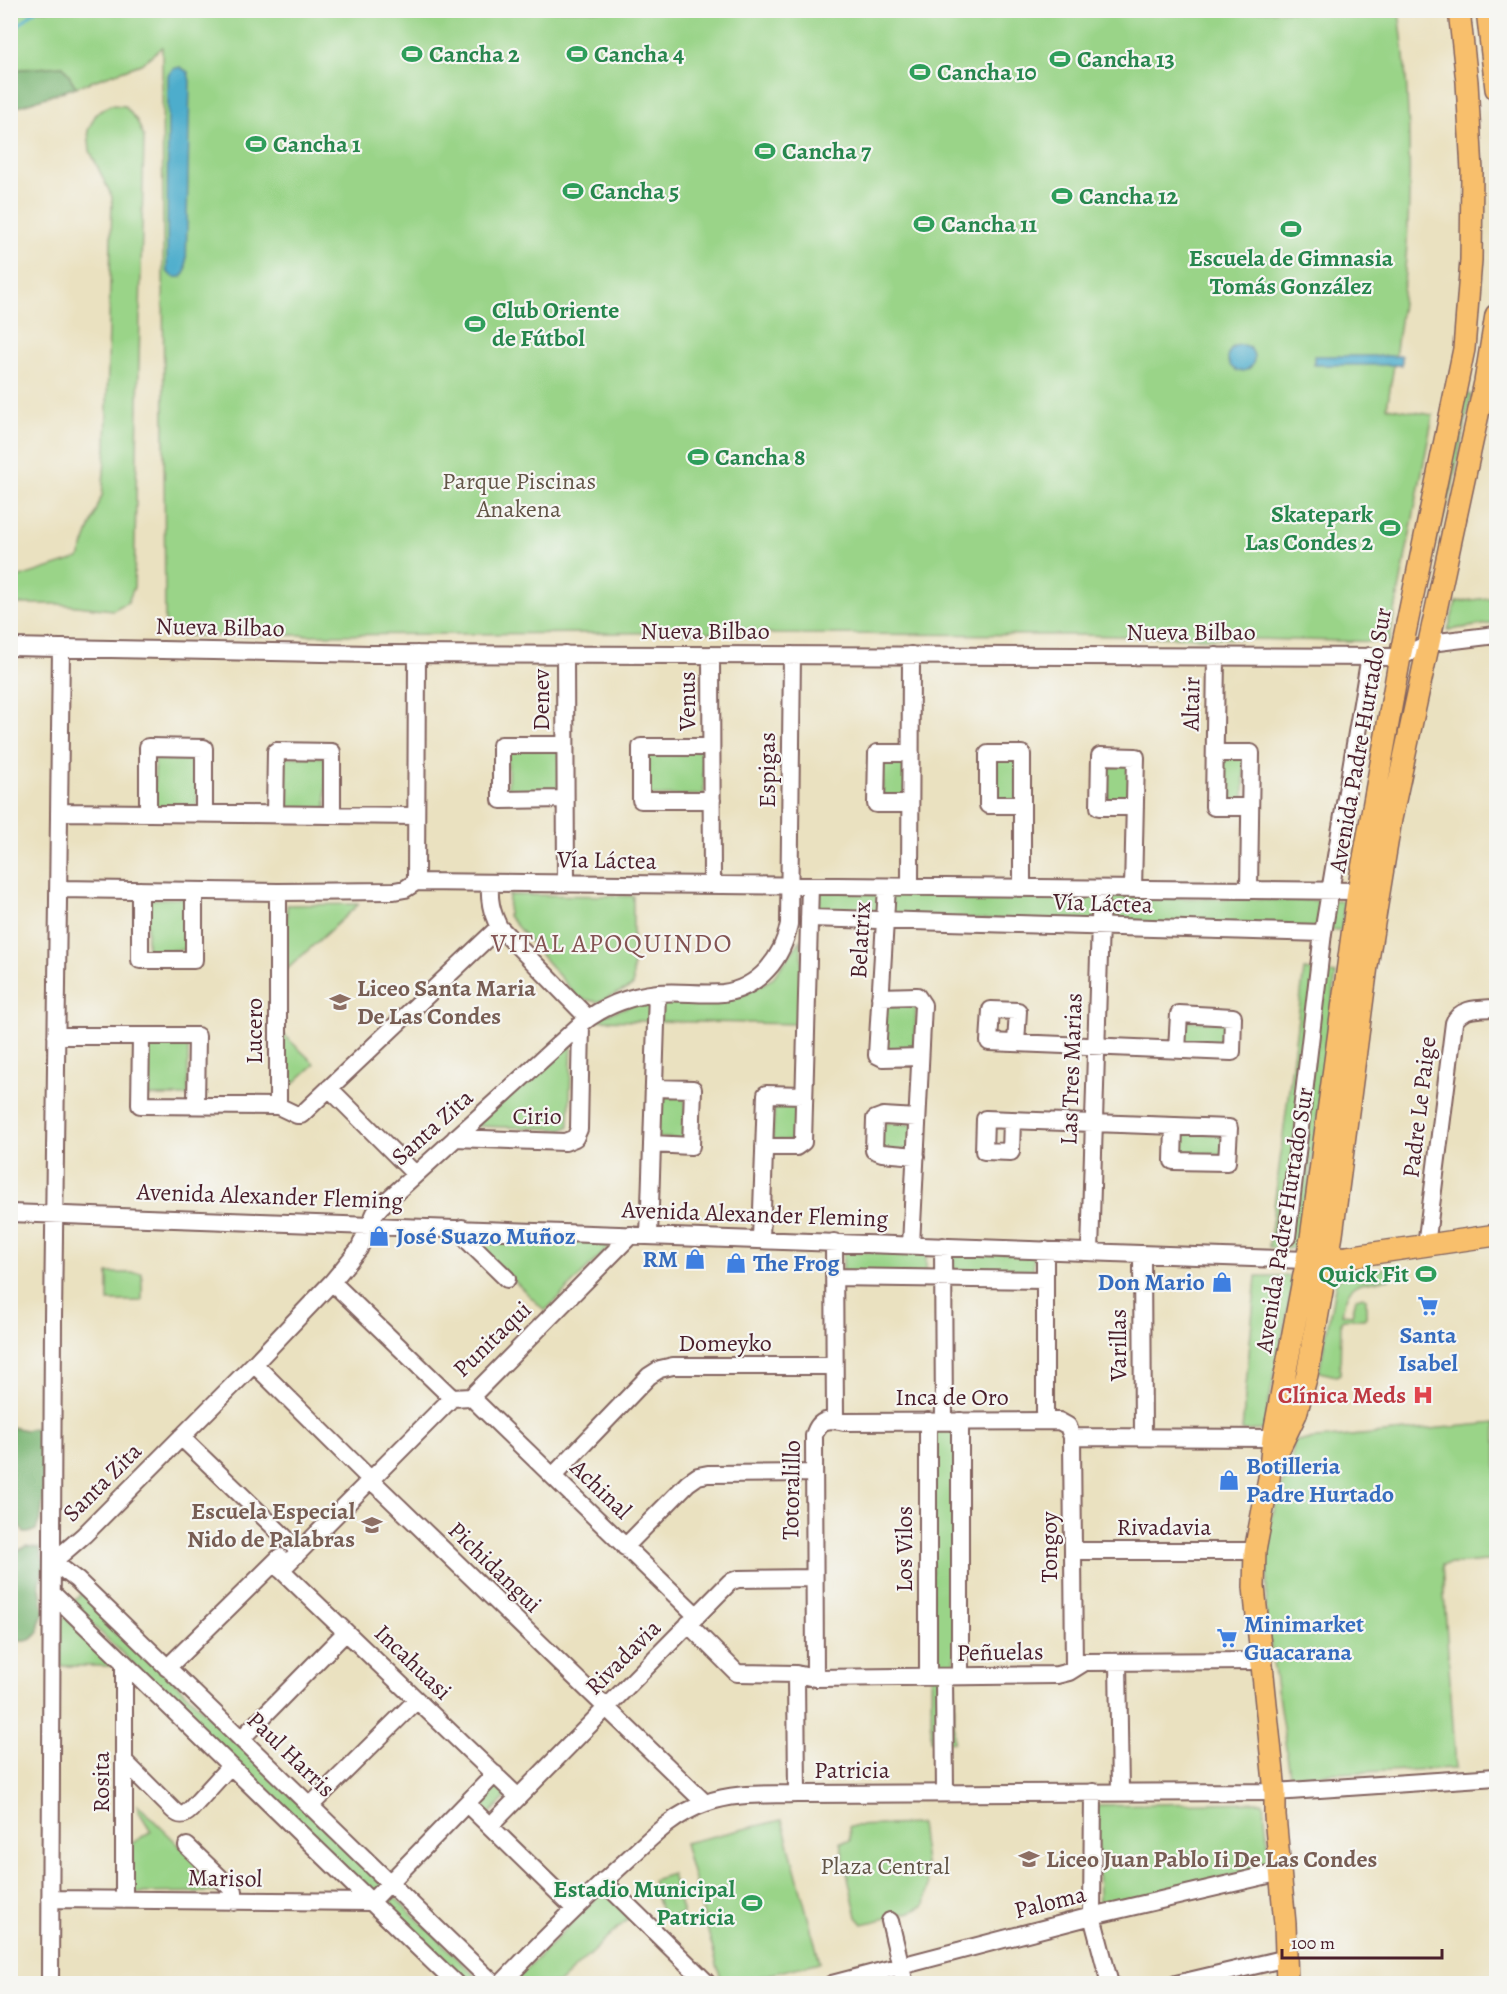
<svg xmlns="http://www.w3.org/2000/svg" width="1507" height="1994" font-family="Alegreya,serif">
	<rect width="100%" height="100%" fill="#f6f6f2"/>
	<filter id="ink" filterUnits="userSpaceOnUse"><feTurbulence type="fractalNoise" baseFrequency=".0167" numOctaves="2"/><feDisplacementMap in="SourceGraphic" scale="12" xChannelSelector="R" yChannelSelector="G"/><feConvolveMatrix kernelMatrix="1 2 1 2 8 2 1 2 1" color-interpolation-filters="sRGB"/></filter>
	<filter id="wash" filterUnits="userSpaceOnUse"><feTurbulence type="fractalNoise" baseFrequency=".008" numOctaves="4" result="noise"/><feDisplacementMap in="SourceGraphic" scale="24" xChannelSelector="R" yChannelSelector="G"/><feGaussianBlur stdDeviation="1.35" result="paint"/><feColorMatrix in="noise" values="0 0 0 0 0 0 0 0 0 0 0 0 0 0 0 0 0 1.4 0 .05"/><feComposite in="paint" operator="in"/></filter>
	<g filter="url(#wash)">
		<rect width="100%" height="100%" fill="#eae1c0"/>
		<path fill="#9ad488" stroke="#727a5a" stroke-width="1.5" d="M 11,10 L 1399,11 C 1417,144 1411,275 1387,407 L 1433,415 L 1389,642 L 1074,635 L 773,634 L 765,632 L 165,636 L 162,47 L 141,64 L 76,87 L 63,66 L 11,70 Z
			M 110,105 L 125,106 L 137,121 L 144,137 L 134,587 L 128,602 L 113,610 L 58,604 L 11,604 L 11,580 L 79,558 L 102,495 L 106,448 L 112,197 L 90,151 L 88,130 L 96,114 Z
			M 1462,393 L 1471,395 L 1451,492 L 1435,544 L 1413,644 Z
			M 1496,597 L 1496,623 L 1448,630 L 1456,602 Z
			M 508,748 L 563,749 L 563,797 L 508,796 Z
			M 155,750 L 197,751 L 197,806 L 154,806 Z
			M 703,750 L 704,795 L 647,796 L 647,751 Z
			M 282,757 L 326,757 L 326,810 L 283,810 Z
			M 882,758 L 905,758 L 906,799 L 882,799 Z
			M 1244,758 L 1244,800 L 1220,800 L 1220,759 Z
			M 994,759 L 1017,759 L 1017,800 L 994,800 Z
			M 1107,761 L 1131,761 L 1131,802 L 1108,802 Z
			M 815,891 L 1344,901 L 1342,930 L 816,915 Z
			M 509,895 L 633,896 L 633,986 L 598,1002 L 578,998 L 508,916 Z
			M 188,898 L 188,950 L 147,950 L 147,899 Z
			M 359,904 L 285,971 L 287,905 Z
			M 801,940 L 804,1024 L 590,1020 L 638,1003 L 743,995 L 772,979 Z
			M 1304,970 L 1336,974 L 1301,1249 L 1269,1247 Z
			M 882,1003 L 916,1003 L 915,1050 L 882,1050 Z
			M 1184,1021 L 1227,1022 L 1226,1043 L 1183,1042 Z
			M 283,1034 L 315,1064 L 281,1095 Z
			M 572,1038 L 569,1126 L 564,1129 L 475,1126 Z
			M 188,1044 L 188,1096 L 147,1096 L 147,1045 Z
			M 655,1094 L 685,1096 L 684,1139 L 653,1138 Z
			M 775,1097 L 798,1098 L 796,1141 L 772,1140 Z
			M 882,1123 L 913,1124 L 912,1151 L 880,1150 Z
			M 1180,1133 L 1223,1134 L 1223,1155 L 1180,1154 Z
			M 463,1231 L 618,1238 L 545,1311 Z
			M 843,1252 L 926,1253 L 926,1274 L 843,1273 Z
			M 950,1253 L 1034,1253 L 1033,1275 L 950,1274 Z
			M 1387,1268 L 1389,1279 C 1357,1284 1348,1279 1342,1314 L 1352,1315 L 1356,1298 L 1363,1296 L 1366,1298 L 1366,1317 L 1364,1319 L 1343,1319 L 1341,1321 L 1340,1374 L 1336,1376 L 1319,1372 L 1336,1282 L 1343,1275 Z
			M 108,1273 L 142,1273 L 142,1301 L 108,1301 Z
			M 1256,1276 L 1295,1276 L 1263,1430 L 1242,1431 Z
			M 1496,1423 L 1496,1560 L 1442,1565 L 1456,1768 L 1290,1775 L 1266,1615 L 1268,1529 L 1292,1456 L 1294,1441 Z
			M 957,1425 L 954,1742 L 931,1740 L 933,1426 Z
			M 82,1592 L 483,1983 L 465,1983 L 71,1604 Z
			M 66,1617 L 111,1666 L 61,1666 L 60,1622 Z
			M 494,1782 L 508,1795 L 486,1818 L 472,1805 Z
			M 1263,1802 L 1271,1866 L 1099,1907 L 1097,1805 Z
			M 138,1805 L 227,1892 L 132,1893 L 131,1844 L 151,1831 L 138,1810 Z
			M 782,1820 L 820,1962 L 734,1983 L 722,1983 L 684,1843 Z
			M 920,1824 L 928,1887 L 925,1905 L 911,1912 L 863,1924 L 857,1917 L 840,1842 L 850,1841 L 849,1826 Z
			M 672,1874 L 683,1914 L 663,1919 L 652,1880 Z
			M 603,1891 L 630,1917 L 559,1983 L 512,1984 Z"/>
		<path fill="#7bb674" stroke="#626a50" stroke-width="1.5" d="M 63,66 L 76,87 L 11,109 L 11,70 Z
			M 11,1427 L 26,1430 L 38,1427 L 41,1429 L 42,1433 L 43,1501 L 41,1516 L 36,1530 L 28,1533 L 24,1533 L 18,1523 L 18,1514 L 11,1493 Z
			M 26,1546 L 39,1548 L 45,1565 L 39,1582 L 44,1612 L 39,1624 L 39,1632 C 31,1643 23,1641 11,1641 L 10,1559 L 19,1550 Z"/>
		<path fill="#4dadcc" stroke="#4c667c" stroke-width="1.5" d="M 180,67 L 188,72 L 190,81 L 186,270 L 182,277 C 175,278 171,277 167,271 L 168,75 L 173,69 Z
			M1228 358a13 13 0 1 1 26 0a13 13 0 1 1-26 0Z
			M 1314,356 L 1402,356 L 1402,365 L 1314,365 Z"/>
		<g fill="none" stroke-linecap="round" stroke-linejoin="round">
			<path stroke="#4dadcc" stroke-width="3" d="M 10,33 L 36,10"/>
		</g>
	</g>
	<g filter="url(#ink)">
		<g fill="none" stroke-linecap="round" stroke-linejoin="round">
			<g stroke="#82635f" stroke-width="20">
				<path id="minor" d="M 10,647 L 372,654 L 1400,657 L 1430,643 L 1496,635
					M 565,654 L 566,883
					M 711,655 L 712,885
					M 1216,656 L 1214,807 L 1250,807
					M 565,745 L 501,745 L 501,800 L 565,799
					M 711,747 L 641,747 L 641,800 L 712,800
					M 1215,753 L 1251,753 L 1249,890
					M 988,754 L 1022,754 L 1022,805 L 988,805 Z
					M 910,804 L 876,804 L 877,753 L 911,753
					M 59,812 L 416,816
					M 148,813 L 148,747 L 204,748 L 204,814
					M 275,814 L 276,751 L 332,752 L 332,815
					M 416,882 L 417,654
					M 490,883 C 489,900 491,911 499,927 L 588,1018
					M 887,887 L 877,1055 L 883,1058 L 920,1057
					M 910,887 L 911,655
					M 1022,888 L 1022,805
					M 58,889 L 278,892 L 394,891 L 405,889 L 416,882 L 1358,891
					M 1133,889 L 1136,757 L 1100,756 L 1099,807 L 1135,807
					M 140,890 L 140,960 L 194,960 L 194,891
					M 809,918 L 1323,933
					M 880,997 L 917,996 L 923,1005 L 911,1245
					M 56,1036 L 141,1036 L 140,1105 L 278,1106 L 297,1115 L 301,1115 L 499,927
					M 141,1036 L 197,1036 L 196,1105
					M 1016,1043 L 1018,1011 L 991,1010 L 989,1042 L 1232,1052 L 1233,1017 L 1179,1014 L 1177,1050
					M 329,1088 L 415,1174
					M 278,1106 L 278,892
					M 1012,1120 L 1011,1152 L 984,1151 L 985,1119 C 1066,1122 1148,1125 1229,1128 L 1227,1162 L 1173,1161 L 1174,1126
					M 455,1138 L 565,1142 L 575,1138 L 579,1129 L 581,1024
					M 652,1144 L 691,1146 L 693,1089 L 654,1088
					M 764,1147 L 796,1147 L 803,1142 L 810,886
					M 916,1156 L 882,1153 L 874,1150 L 875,1119 L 883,1116 L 917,1118
					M 10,1213 L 1307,1260
					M 462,1228 L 468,1241 L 507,1279
					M 649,1236 L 657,993
					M 1287,1237 L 1323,933 L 1370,656
					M 761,1239 L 766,1094 L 804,1095
					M 834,1242 L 835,1419
					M 943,1246 L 944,1421
					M 1426,1246 L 1454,1023 C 1460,1007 1481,1009 1496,1008
					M 1045,1250 L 1045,1421
					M 1090,1252 L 1101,889
					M 1142,1254 L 1143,1437
					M 834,1277 L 1045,1280
					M 332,1282 L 452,1398
					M 254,1364 L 371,1480 L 705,1803
					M 471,1397 L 697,1616
					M 928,1421 L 928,1677
					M 960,1421 L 960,1676
					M 181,1437 L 299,1551
					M 1072,1437 L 1273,1438
					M 553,1476 L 649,1376 L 660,1369 L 673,1366 L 834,1366
					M 625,1547 L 688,1483 L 698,1476 L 708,1474 L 814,1473
					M 1073,1551 L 1255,1551
					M 274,1563 L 518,1797
					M 281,1570 L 452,1398 L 471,1397 L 631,1235
					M 52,1593 L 456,1984
					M 688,1624 L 737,1673 L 796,1674 L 815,1678 L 1057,1675 L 1069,1672 L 1085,1662 L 1262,1661
					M 1118,1662 L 1120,1792
					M 167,1668 L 280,1557
					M 796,1674 L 797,1794
					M 944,1677 L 945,1793
					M 815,1678 L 814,1436 C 819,1418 829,1419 844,1422 L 1059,1421 L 1068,1426 L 1072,1437 L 1074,1668
					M 241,1739 L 346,1632
					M 126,1763 L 173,1810 C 179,1816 184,1816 190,1810 L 230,1766
					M 1093,1792 L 1092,1916 L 1110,1984
					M 467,1804 L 575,1909
					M 310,1806 L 417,1700
					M 490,1826 L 730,1582 L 738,1579 L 814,1578
					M 187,1846 L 234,1891 L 234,1902
					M 603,1881 L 708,1984
					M 50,1899 L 371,1902 L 495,1774
					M 124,1900 L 124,1664
					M 890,1921 L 905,1984
					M 50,1984 L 53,1319 L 61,648
					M 494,1984 L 77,1580 L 52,1561 L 62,1554 L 84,1535 L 254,1364 L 332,1282 L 359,1249 L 375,1213 L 381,1206 L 581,1024 C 603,1006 630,996 658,993 C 679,991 701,995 723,993 C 759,988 783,958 789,924 L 792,655
					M 501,1984 C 541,1942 582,1901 625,1862 C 650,1839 673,1814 706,1803 C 735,1792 766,1795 797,1794 L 1275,1792 L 1496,1777
					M 832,1984 L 1092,1916 L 1281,1872
					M 1176,1984 L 1287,1958"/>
			</g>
			<g stroke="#82635f" stroke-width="24">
				<path id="major" d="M 1487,10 L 1496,89
					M 1316,1259 L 1347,1257 L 1496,1235
					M 1279,1449 L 1296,1414 L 1307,1375 L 1332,1235 L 1367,966 L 1391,819 L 1485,382 L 1496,315
					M 1287,1984 L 1285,1924 L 1275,1816 L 1275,1792 L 1254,1587 L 1255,1551 L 1269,1478 L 1273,1438 L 1311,1238 L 1358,891 L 1400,657 L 1464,349 L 1471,260 L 1472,171 L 1467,82 L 1459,10"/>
			</g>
			<use href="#minor" stroke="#fff" stroke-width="16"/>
			<use href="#major" stroke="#f8bf6c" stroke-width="21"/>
		</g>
	</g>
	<defs>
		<g id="stadium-bare" transform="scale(1.62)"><path d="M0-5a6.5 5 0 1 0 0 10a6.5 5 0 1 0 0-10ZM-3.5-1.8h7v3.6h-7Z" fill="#2e9e5b" stroke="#f6f6f2" stroke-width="2.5" paint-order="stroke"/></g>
		<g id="school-bare" transform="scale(1.62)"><path d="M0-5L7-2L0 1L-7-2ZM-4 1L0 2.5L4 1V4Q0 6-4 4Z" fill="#8d6e63" stroke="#f6f6f2" stroke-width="2.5" paint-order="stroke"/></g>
		<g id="shop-bare" transform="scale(1.62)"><path d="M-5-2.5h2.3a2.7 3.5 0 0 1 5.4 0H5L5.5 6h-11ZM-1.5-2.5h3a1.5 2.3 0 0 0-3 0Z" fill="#3f7fe0" stroke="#f6f6f2" stroke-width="2.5" paint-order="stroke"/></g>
		<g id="supermarket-bare" transform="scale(1.62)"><path d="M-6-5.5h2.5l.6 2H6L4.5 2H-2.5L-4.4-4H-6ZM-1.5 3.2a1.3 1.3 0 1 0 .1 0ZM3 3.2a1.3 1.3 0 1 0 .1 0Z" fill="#3f7fe0" stroke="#f6f6f2" stroke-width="2.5" paint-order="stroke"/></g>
		<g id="hospital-bare" transform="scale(1.62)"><path d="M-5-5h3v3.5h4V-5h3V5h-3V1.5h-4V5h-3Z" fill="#e0444e" stroke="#f6f6f2" stroke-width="2.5" paint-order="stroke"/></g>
	</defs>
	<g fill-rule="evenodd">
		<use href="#stadium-bare" x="412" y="54"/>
		<use href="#stadium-bare" x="577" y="54"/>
		<use href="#stadium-bare" x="1060" y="59"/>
		<use href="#stadium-bare" x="920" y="72"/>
		<use href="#stadium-bare" x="256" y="144"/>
		<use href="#stadium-bare" x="765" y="151"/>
		<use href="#stadium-bare" x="573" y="191"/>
		<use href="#stadium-bare" x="1062" y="196"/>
		<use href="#stadium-bare" x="924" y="224"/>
		<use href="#stadium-bare" x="1291" y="229"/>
		<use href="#stadium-bare" x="475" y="324"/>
		<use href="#stadium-bare" x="698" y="457"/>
		<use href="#stadium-bare" x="1390" y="528"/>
		<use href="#school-bare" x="340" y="1002"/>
		<use href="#shop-bare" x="379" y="1236"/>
		<use href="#shop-bare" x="695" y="1259"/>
		<use href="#shop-bare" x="736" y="1263"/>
		<use href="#stadium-bare" x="1426" y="1274"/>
		<use href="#shop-bare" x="1222" y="1282"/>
		<use href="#supermarket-bare" x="1428" y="1306"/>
		<use href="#hospital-bare" x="1423" y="1395"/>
		<use href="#shop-bare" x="1229" y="1480"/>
		<use href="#school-bare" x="372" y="1525"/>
		<use href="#supermarket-bare" x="1227" y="1638"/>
		<use href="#school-bare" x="1029" y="1859"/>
		<use href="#stadium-bare" x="752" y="1903"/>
	</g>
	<g text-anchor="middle" stroke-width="4.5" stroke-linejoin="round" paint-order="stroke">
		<g font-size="24" font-weight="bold" fill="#27864d" stroke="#f6f6f2" text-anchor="start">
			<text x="429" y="62">Cancha 2</text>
			<text x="594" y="62">Cancha 4</text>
			<text x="1077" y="67">Cancha 13</text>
			<text x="937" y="80">Cancha 10</text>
			<text x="273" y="152">Cancha 1</text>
			<text x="782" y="159">Cancha 7</text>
			<text x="590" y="199">Cancha 5</text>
			<text x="1079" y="204">Cancha 12</text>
			<text x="941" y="232">Cancha 11</text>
			<text x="1291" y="266" text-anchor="middle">Escuela de Gimnasia<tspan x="1291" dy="28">Tomás González</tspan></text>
			<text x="492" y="318">Club Oriente<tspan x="492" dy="28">de Fútbol</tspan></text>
			<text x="715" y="465">Cancha 8</text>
			<text x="1373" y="522" text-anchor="end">Skatepark<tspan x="1373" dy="28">Las Condes 2</tspan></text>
			<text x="1409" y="1282" text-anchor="end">Quick Fit</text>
			<text x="735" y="1897" text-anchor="end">Estadio Municipal<tspan x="735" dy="28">Patricia</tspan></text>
		</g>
		<g font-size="24" fill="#625547" stroke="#f6f6f2">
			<text x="519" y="489">Parque Piscinas<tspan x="519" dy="28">Anakena</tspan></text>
			<text x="885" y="1874">Plaza Central</text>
		</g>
		<g font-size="24" fill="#4a1f2b" stroke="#f6f6f2">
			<text transform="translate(220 627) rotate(1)" y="8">Nueva Bilbao</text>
			<text x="705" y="639">Nueva Bilbao</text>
			<text x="1191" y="640">Nueva Bilbao</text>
			<text transform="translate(541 700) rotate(-90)" y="8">Denev</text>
			<text transform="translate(687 701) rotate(-90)" y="8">Venus</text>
			<text transform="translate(1191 704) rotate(-89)" y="8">Altair</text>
			<text transform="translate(1360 740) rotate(-80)" y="8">Avenida Padre Hurtado Sur</text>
			<text transform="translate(767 770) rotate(-90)" y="8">Espigas</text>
			<text transform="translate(607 860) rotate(1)" y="8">Vía Láctea</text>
			<text transform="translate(1103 903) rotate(2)" y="8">Vía Láctea</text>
			<text transform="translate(860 940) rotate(-87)" y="8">Belatrix</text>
			<text transform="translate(254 1031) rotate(-90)" y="8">Lucero</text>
			<text transform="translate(1071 1069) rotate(-88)" y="8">Las Tres Marias</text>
			<text transform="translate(1419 1107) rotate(-83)" y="8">Padre Le Paige</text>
			<text x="537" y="1124">Cirio</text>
			<text transform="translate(432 1127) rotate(-42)" y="8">Santa Zita</text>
			<text transform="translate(270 1196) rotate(2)" y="8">Avenida Alexander Fleming</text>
			<text transform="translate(755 1214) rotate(2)" y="8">Avenida Alexander Fleming</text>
			<text transform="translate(1284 1220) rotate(-81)" y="8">Avenida Padre Hurtado Sur</text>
			<text transform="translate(492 1339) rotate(-44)" y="8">Punitaqui</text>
			<text x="725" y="1351">Domeyko</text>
			<text transform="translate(1118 1345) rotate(-90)" y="8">Varillas</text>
			<text x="952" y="1405">Inca de Oro</text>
			<text transform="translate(102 1482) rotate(-45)" y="8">Santa Zita</text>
			<text transform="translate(601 1489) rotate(44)" y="8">Achinal</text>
			<text transform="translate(791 1490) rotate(-89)" y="8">Totoralillo</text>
			<text x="1164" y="1535">Rivadavia</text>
			<text transform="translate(1049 1547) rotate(-90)" y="8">Tongoy</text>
			<text transform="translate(904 1549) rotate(-90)" y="8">Los Vilos</text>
			<text transform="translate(495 1567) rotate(44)" y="8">Pichidangui</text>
			<text transform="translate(1000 1652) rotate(-1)" y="8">Peñuelas</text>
			<text transform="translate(623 1657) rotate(-45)" y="8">Rivadavia</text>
			<text transform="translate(413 1662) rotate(44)" y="8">Incahuasi</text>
			<text transform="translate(291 1754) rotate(44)" y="8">Paul Harris</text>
			<text x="852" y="1778">Patricia</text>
			<text transform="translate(101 1782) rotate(-90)" y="8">Rosita</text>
			<text transform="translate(225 1878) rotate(1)" y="8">Marisol</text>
			<text transform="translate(1050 1902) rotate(-14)" y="8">Paloma</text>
		</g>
		<g font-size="24" font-weight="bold" fill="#785e54" stroke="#f6f6f2" text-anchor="start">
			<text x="357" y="996">Liceo Santa Maria<tspan x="357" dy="28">De Las Condes</tspan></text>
			<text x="355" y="1519" text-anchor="end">Escuela Especial<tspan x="355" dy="28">Nido de Palabras</tspan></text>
			<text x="1046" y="1867">Liceo Juan Pablo Ii De Las Condes</text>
		</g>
		<g font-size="24" font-weight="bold" fill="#366cbe" stroke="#f6f6f2" text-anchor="start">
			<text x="396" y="1244">José Suazo Muñoz</text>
			<text x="678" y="1267" text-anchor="end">RM</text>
			<text x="753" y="1271">The Frog</text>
			<text x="1205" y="1290" text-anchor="end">Don Mario</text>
			<text x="1428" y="1343" text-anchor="middle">Santa<tspan x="1428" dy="28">Isabel</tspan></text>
			<text x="1246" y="1474">Botilleria<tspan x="1246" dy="28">Padre Hurtado</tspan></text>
			<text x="1244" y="1632">Minimarket<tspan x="1244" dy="28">Guacarana</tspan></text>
		</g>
		<g font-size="24" font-weight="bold" fill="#be3a42" stroke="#f6f6f2" text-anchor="end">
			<text x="1406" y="1403">Clínica Meds</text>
		</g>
		<g font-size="26" letter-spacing="1.5" fill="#835352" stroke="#f6f6f2">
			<text x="612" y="952">VITAL APOQUINDO</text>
		</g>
	</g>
	<rect width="1507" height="1994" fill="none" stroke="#f6f6f2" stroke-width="36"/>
	<path d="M1282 1949v9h160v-9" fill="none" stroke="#4a1f2b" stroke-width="3"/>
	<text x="1291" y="1949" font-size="18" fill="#4a1f2b" stroke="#f6f6f2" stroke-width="4.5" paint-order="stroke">100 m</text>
</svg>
